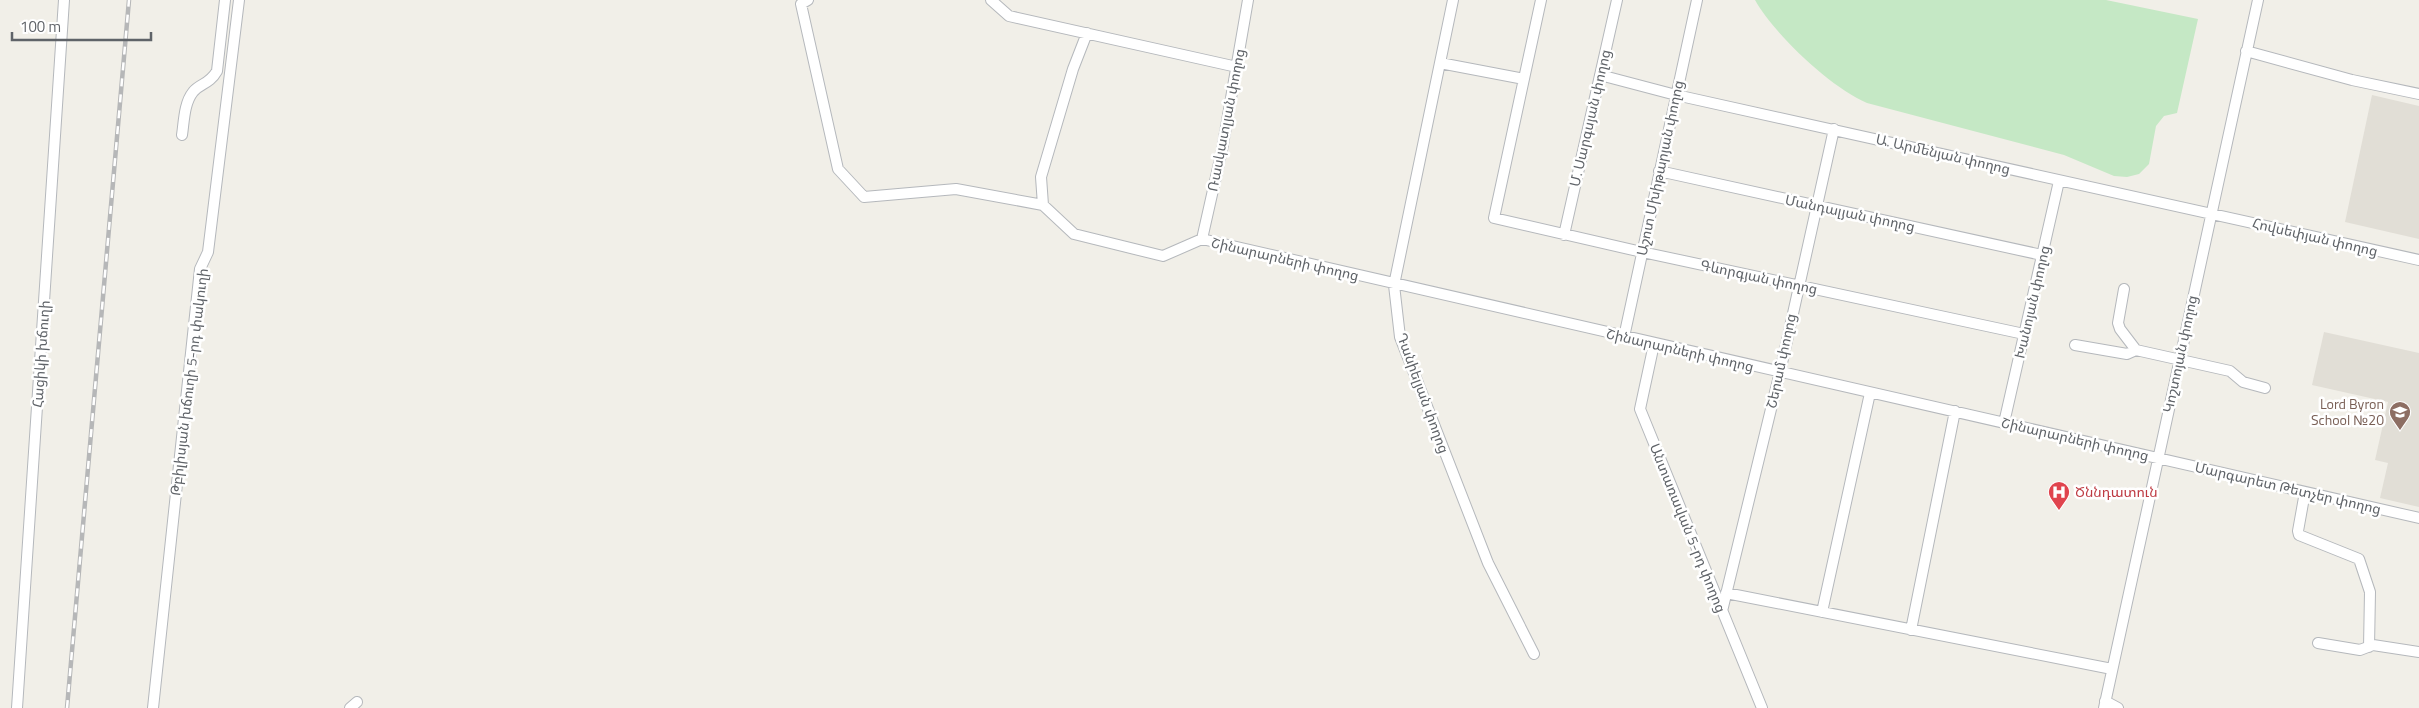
<svg xmlns="http://www.w3.org/2000/svg" width="2419" height="708" font-family="'Titillium Web','Noto Sans Armenian',sans-serif">
	<rect width="100%" height="100%" fill="#f1efe8"/>
	<path fill="#e1ded6" d="M 2372,95 L 2419,106 L 2419,239 L 2345,222 Z
		M 2324,332 L 2419,353 L 2419,507 L 2380,498 L 2388,463 L 2375,460 L 2388,402 L 2312,385 Z"/>
	<path fill="#c5e8c5" d="M 1755,0 L 2106,0 L 2198,19 L 2177,113 L 2164,116 L 2156,126 L 2149,164 L 2139,174 L 2127,177 L 2114,176 L 2064,155 L 1867,103 C 1830,87 1775,35 1755,0 Z"/>
	<g fill="none" stroke-linecap="round" stroke-linejoin="round">
		<g stroke="#b5b8bc" stroke-width="12">
			<path id="minor" d="M 808,0 L 801,4 L 838,169 L 864,197 L 956,189 L 1043,205
				M 991,0 L 1009,16 L 1237,67
				M 1453,0 L 1394,285 L 1400,337 L 1488,563 L 1534,654
				M 1541,0 L 1494,218 L 1642,252 L 2024,334
				M 1087,33 L 1073,69 L 1041,177 L 1043,205 L 1074,234 L 1163,256 L 1202,239
				M 2246,51 L 2352,80 L 2419,94
				M 1440,63 L 1524,79
				M 1600,75 L 1676,95 L 2419,260
				M 182,135 C 184,122 184,103 193,92 C 200,83 209,85 217,71 L 225,0
				M 1659,171 L 2042,255
				M 1564,235 L 1617,0
				M 1202,239 L 2419,518
				M 1202,239 L 1222,150 L 1248,0
				M 2124,289 L 2118,323 L 2120,329 L 2136,350
				M 1624,337 L 1697,0
				M 1654,344 L 1640,409 L 1762,708
				M 2075,345 L 2127,354 L 2136,350 L 2230,371 L 2243,382 L 2265,388
				M 2004,423 L 2059,181
				M 2305,492 L 2298,531 L 2299,535 L 2359,559 L 2370,592 L 2369,647
				M 1726,593 L 2112,669
				M 1722,611 L 1780,372 L 1834,129
				M 1822,612 L 1870,393
				M 1911,630 L 1955,411
				M 2318,643 L 2360,650 L 2373,645 L 2419,652
				M 2105,701 L 2118,708
				M 17,708 L 64,0
				M 153,708 L 200,269 L 208,252 L 239,0
				M 350,708 L 357,702
				M 2104,708 L 2258,0"/>
		</g>
		<use href="#minor" stroke="#fff" stroke-width="10"/>
		<g stroke="#b6b7b8" stroke-width="4.5">
			<path id="rail" d="M 67,708 L 129,0"/>
		</g>
		<use href="#rail" stroke="#fff" stroke-width="2.5" stroke-dasharray="8" stroke-linecap="butt"/>
	</g>
	<defs>
		<g id="school-pin" transform="scale(1.125)"><path d="M0 17L-7.5 6A9.5 9.5 0 1 1 7.5 6Z" fill="#8d6e63" stroke="#fff"/><path d="M0-5L7-2L0 1L-7-2ZM-4 1L0 2.5L4 1V4Q0 6-4 4Z" fill="#fff"/></g>
		<g id="hospital-pin" transform="scale(1.125)"><path d="M0 17L-7.5 6A9.5 9.5 0 1 1 7.5 6Z" fill="#e0444e" stroke="#fff"/><path d="M-5-5h3v3.5h4V-5h3V5h-3V1.5h-4V5h-3Z" fill="#fff"/></g>
	</defs>
	<g fill-rule="evenodd">
		<use href="#school-pin" x="2400" y="412"/>
		<use href="#hospital-pin" x="2059" y="492"/>
	</g>
	<g text-anchor="middle" stroke-width="5" stroke-linejoin="round" paint-order="stroke">
		<g font-size="14" fill="#5f6368" stroke="#fff">
			<text transform="translate(1590 118) rotate(-77)" y="5">Մ. Սարգսյան փողոց</text>
			<text transform="translate(1226 120) rotate(-79)" y="5">Ռասկատլյան փողոց</text>
			<text transform="translate(1943 154) rotate(13)" y="5">Ա. Արմենյան փողոց</text>
			<text transform="translate(1660 168) rotate(-78)" y="5">Աշոտ Մխիթարյան փողոց</text>
			<text transform="translate(1850 213) rotate(12)" y="5">Մանդալյան փողոց</text>
			<text transform="translate(2315 237) rotate(13)" y="5">Հովսեփյան փողոց</text>
			<text transform="translate(1285 259) rotate(13)" y="5">Շինարարների փողոց</text>
			<text transform="translate(1759 277) rotate(12)" y="5">Գևորգյան փողոց</text>
			<text transform="translate(2032 302) rotate(-77)" y="5">Խանոյան փողոց</text>
			<text transform="translate(1680 350) rotate(13)" y="5">Շինարարների փողոց</text>
			<text transform="translate(41 354) rotate(-86)" y="5">Հացիկի խճուղի</text>
			<text transform="translate(2180 354) rotate(-78)" y="5">Կոշտոյան փողոց</text>
			<text transform="translate(1781 361) rotate(-78)" y="5">Շերամ փողոց</text>
			<text transform="translate(189 382) rotate(-83)" y="5">Թբիլիսյան խճուղի 5-րդ փակուղի</text>
			<text transform="translate(1423 393) rotate(70)" y="5">Դանիելյան փողոց</text>
			<text transform="translate(2075 439) rotate(13)" y="5">Շինարարների փողոց</text>
			<text transform="translate(2288 488) rotate(13)" y="5">Մարգարետ Թետչեր փողոց</text>
			<text transform="translate(1688 528) rotate(68)" y="5">Անտառավան 5-րդ փողոց</text>
		</g>
		<g font-size="14" fill="#785e54" stroke="#fff" text-anchor="end">
			<text x="2384" y="409">Lord Byron<tspan x="2384" dy="16">School №20</tspan></text>
		</g>
		<g font-size="14" fill="#be3a42" stroke="#fff" text-anchor="start">
			<text x="2075" y="497">Ծննդատուն</text>
		</g>
	</g>
	<path d="M12 32v8h139v-8" fill="none" stroke="#5f6368" stroke-width="2.5"/>
	<text x="20" y="32" font-size="15" fill="#5f6368" stroke="#ffffff" stroke-width="4" paint-order="stroke">100 m</text>
</svg>
